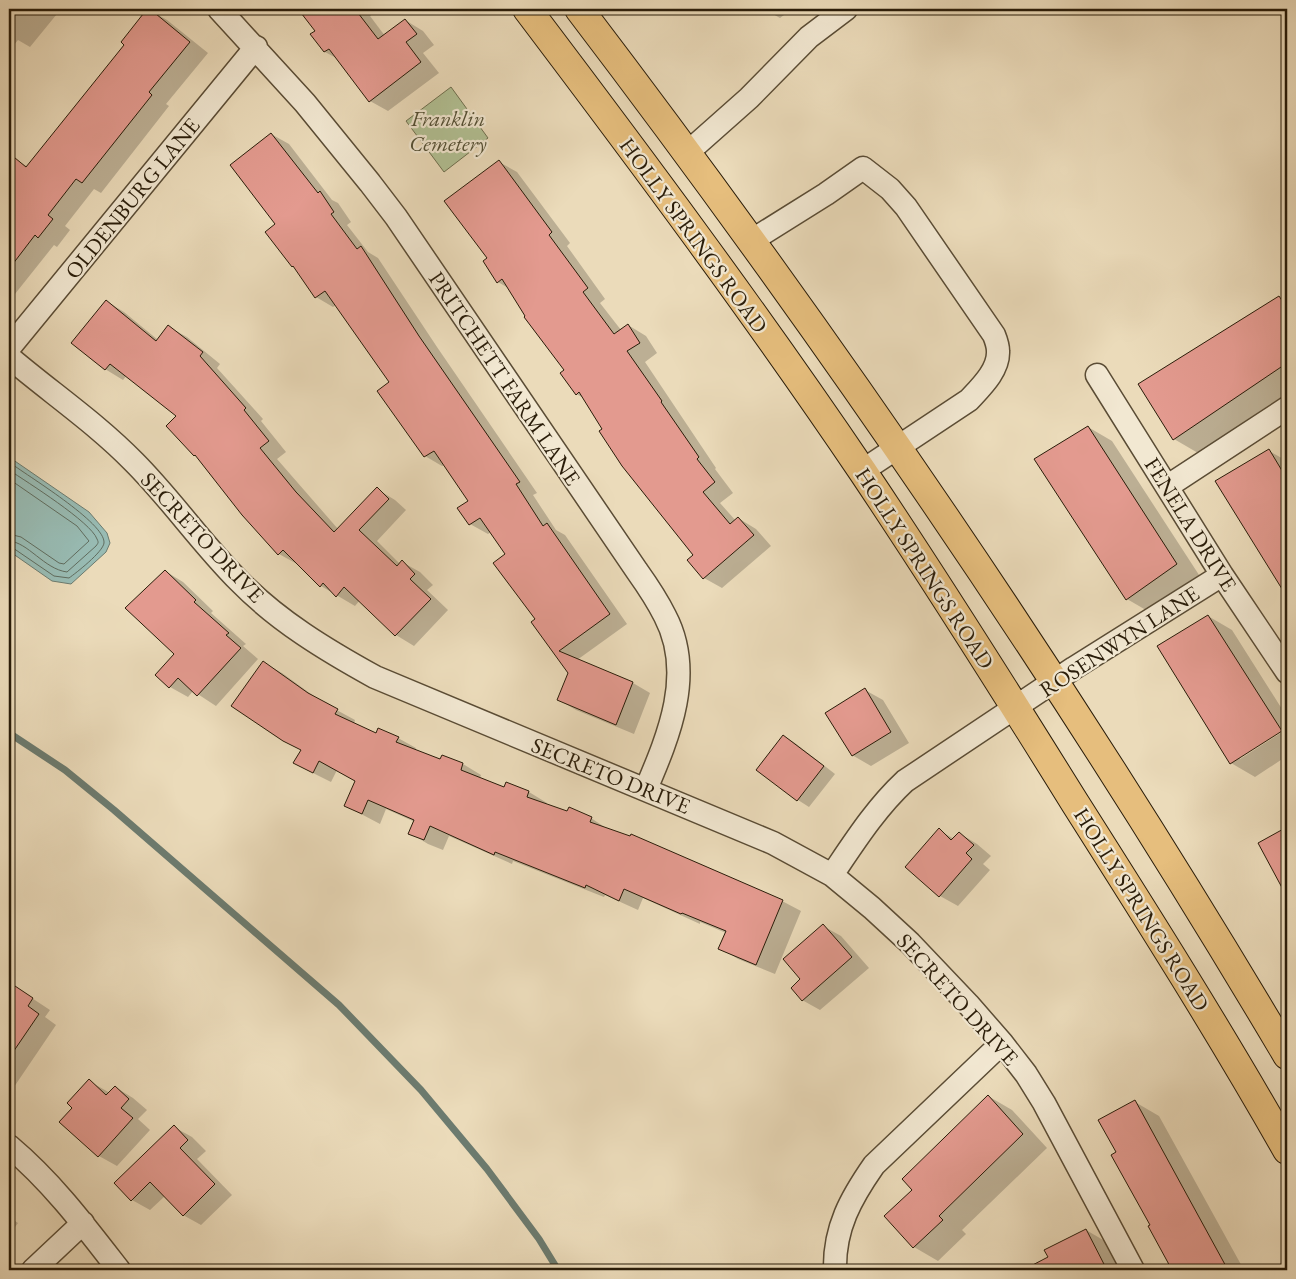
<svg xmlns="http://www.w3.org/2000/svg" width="1296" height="1279" font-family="'EB Garamond',serif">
	<rect width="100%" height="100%" fill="#ebdbba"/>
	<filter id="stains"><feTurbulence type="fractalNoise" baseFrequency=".004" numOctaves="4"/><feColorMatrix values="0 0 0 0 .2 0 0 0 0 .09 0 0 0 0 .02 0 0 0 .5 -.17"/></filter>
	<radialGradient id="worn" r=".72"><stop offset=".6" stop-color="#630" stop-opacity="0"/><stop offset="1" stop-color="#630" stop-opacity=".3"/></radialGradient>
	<path fill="#b2c194" stroke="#6e6e4e" d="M 451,87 L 488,138 L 444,172 L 406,121 Z"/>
	<path fill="#98bbb3" stroke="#6c7b6f" d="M 9,457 L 89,512 L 107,533 L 110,543 L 106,552 L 71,584 L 52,581 L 9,551 Z"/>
	<path fill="#0003" d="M 9,9 L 61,9 L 30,47 L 18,40 L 9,51 Z
		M 148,9 L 167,20 L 208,53 L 166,104 L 169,106 L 101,193 L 94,189 L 65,226 L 70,230 L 57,247 L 54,245 L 15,294 L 9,291 L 9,163 L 13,158 L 28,167 L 125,45 Z
		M 297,9 L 380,9 L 370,16 L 385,36 L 405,20 L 423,31 L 434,45 L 423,53 L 439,73 L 388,111 L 370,101 L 338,59 L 325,52 L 312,34 L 316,31 L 301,11 Z
		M 764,9 L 792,9 L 780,18 Z
		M 271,134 L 289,144 L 332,200 L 338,203 L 351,222 L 347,225 L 368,252 L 378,258 L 437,347 L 537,493 L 533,495 L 556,530 L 565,535 L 627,624 L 577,660 L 633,683 L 650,693 L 634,734 L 576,710 L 559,700 L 569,673 L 536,620 L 507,555 L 491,532 L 488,534 L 470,524 L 469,502 L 445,465 L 442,466 L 425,456 L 391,383 L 336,305 L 333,307 L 316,297 L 296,268 L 292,266 L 277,225 Z
		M 499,162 L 517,172 L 570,243 L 567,246 L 605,299 L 600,303 L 621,330 L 628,325 L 646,336 L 657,353 L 645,362 L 716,468 L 715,469 L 733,493 L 720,503 L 736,521 L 738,518 L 756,529 L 771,546 L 722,588 L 704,578 L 694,556 L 604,429 L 584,398 L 576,394 L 566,370 L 510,289 L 498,282 L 485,261 L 489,258 Z
		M 1279,297 L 1287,302 L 1287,393 L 1198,453 L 1174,439 L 1139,385 Z
		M 106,301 L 124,312 L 158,340 L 169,327 L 187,337 L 220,364 L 217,368 L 263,419 L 261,421 L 286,452 L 277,459 L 338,529 L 377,489 L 395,500 L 406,510 L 377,541 L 400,564 L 402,562 L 420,572 L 433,585 L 427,590 L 448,610 L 414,646 L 396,635 L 360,600 L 355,606 L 321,586 L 297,564 L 279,554 L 199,457 L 168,426 L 178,416 L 127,375 L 123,380 L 105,369 Z
		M 1088,427 L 1112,441 L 1201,578 L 1151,613 L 1127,599 Z
		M 1269,451 L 1287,461 L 1287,596 L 1217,482 Z
		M 165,571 L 183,582 L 213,611 L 211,613 L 246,644 L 243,646 L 258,659 L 216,706 L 193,691 L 188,697 L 170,687 L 176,654 Z
		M 1208,616 L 1232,630 L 1287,717 L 1287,728 L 1286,726 L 1240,756 L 1240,759 L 1287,729 L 1287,756 L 1255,777 L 1231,763 Z
		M 264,663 L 282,673 L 322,702 L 355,720 L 354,724 L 377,734 L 398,738 L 416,748 L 415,751 L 440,760 L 463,764 L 481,775 L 480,778 L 505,788 L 506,784 L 529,792 L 547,803 L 546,805 L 591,818 L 609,830 L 782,901 L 801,911 L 775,974 L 738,959 L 720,948 L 726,933 L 700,922 L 700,924 L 643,898 L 638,910 L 605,895 L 604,897 L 513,861 L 512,864 L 449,836 L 443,850 L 428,844 L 410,833 L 415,822 L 386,809 L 380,824 L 346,806 L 357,781 L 337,770 L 331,782 L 313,773 Z
		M 865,690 L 883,700 L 909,743 L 871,766 L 852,755 Z
		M 784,736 L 795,743 L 835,774 L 809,807 L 798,800 Z
		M 1287,828 L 1287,893 L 1260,844 Z
		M 939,830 L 954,839 L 959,833 L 977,844 L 991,856 L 983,864 L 990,870 L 958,906 L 940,896 Z
		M 823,926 L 841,936 L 869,968 L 820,1010 L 802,1000 L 802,980 Z
		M 9,983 L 50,1010 L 45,1017 L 56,1025 L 14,1087 L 9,1084 Z
		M 89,1081 L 110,1093 L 115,1087 L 133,1098 L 147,1110 L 138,1119 L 150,1130 L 117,1166 L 99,1156 L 74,1108 Z
		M 988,1096 L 1012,1110 L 1047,1148 L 962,1230 L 966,1234 L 938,1261 L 914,1247 L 885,1216 L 913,1190 Z
		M 1135,1102 L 1159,1116 L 1244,1270 L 1171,1270 L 1167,1264 L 1169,1262 L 1117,1153 Z
		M 174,1127 L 192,1137 L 206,1151 L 197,1159 L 232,1195 L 201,1225 L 183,1215 L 165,1196 L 150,1210 L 132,1200 Z
		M 9,1217 L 18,1223 L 9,1235 Z
		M 1086,1230 L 1110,1244 L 1123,1270 L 1040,1270 L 1037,1264 L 1050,1258 Z"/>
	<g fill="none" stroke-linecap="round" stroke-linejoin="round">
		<path stroke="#606c5e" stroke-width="1" d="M 9,462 C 26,475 106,523 104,543 C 103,552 76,573 69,578 L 54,576 L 13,548 L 9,547
			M 9,470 C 27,482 91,522 97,539 C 99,543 98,543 96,546 L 67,572 C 44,569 28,542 9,541
			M 9,479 L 77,526 L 89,541 L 64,564 L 59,563 L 21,537 L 9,534"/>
		<path stroke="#6c7b6f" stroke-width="7" d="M 9,733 L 65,770 L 114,810 L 339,1005 L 421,1090 L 487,1169 L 539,1239 L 558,1270"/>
	</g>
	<path fill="#e39a8f" stroke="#291c09" d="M 147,9 L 150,9 L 190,42 L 149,92 L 152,95 L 82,183 L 76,179 L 48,215 L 53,219 L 38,238 L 35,235 L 9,269 L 9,153 L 26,167 L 124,45 L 121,42 Z
		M 298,9 L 355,9 L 378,39 L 405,19 L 417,34 L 406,42 L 421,62 L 369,102 L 329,49 L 324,52 L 310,34 L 315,31 Z
		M 271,133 L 318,193 L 320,191 L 334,212 L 331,214 L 357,249 L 361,246 L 419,336 L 520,482 L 516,484 L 543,526 L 547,523 L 610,614 L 559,651 L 633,682 L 616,725 L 557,700 L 568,673 L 531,622 L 535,619 L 493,563 L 505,554 L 480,518 L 469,525 L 457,508 L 468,501 L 434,451 L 424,457 L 377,391 L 389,382 L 325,291 L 315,298 L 293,266 L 292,267 L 265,232 L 275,224 L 230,165 Z
		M 499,160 L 552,232 L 549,235 L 588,288 L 583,292 L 614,334 L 628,324 L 640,343 L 627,351 L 662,401 L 661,402 L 699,457 L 697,459 L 715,482 L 703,492 L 730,524 L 738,517 L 754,535 L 703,579 L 687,560 L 693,555 L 622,466 L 599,431 L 602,429 L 579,392 L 576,395 L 560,373 L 564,370 L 524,317 L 525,316 L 502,279 L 497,283 L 483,261 L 487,258 L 444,201 Z
		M 1279,296 L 1287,308 L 1287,363 L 1173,440 L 1138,384 Z
		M 106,300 L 156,341 L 168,325 L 203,352 L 200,356 L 246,408 L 244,410 L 269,441 L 260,448 L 296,492 L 334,532 L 377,487 L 389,499 L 359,530 L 397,566 L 402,560 L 415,574 L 410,579 L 431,599 L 395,636 L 344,587 L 336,597 L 323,583 L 320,587 L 283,550 L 278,555 L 242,515 L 195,455 L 194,456 L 166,426 L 176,416 L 110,364 L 105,370 L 71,343 Z
		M 1088,426 L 1177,564 L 1126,600 L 1034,459 Z
		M 1269,449 L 1287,479 L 1287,597 L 1215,481 Z
		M 165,570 L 196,600 L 194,602 L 229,633 L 226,635 L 241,648 L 197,696 L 178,678 L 169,688 L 155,675 L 174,654 L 125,608 Z
		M 1208,615 L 1282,731 L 1230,764 L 1157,646 Z
		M 263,661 L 308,693 L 338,709 L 335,714 L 376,733 L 378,728 L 399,737 L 396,742 L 440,759 L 442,755 L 463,763 L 461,770 L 504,787 L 506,782 L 529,791 L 527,797 L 567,811 L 569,807 L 592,817 L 590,822 L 630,836 L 631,834 L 783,900 L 756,965 L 718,949 L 726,931 L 682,913 L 681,914 L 624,889 L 619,901 L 586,885 L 585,888 L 495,852 L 494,855 L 430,826 L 424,840 L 408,834 L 414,820 L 368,800 L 362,814 L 344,806 L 355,781 L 319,761 L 313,773 L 293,763 L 301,750 L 283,741 L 231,706 Z
		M 865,688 L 891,732 L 852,756 L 825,713 Z
		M 783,735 L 824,766 L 797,801 L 756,770 Z
		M 1287,827 L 1287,897 L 1258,843 Z
		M 939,828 L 951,840 L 959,832 L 974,845 L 966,853 L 972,859 L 939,897 L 905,867 Z
		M 823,924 L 852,957 L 802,1001 L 791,988 L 800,979 L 783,959 Z
		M 9,982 L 33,998 L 28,1006 L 39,1014 L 9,1058 Z
		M 89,1079 L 106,1095 L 115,1086 L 129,1099 L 121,1108 L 133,1118 L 98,1157 L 59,1122 L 72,1108 L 67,1103 Z
		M 988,1095 L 1023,1134 L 939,1216 L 943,1220 L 913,1248 L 884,1216 L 912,1190 L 902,1179 Z
		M 1135,1100 L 1228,1270 L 1172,1270 L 1148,1226 L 1150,1225 L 1111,1155 L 1116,1152 L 1098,1120 Z
		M 174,1125 L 188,1140 L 180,1148 L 215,1184 L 183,1216 L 150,1182 L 131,1201 L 114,1183 Z
		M 1086,1229 L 1107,1270 L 1023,1270 L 1048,1257 L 1044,1250 Z"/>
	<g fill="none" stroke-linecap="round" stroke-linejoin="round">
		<g stroke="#5a4c35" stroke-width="25">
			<path id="minor" d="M 219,9 L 305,103 L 370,183 L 396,217 L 637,571 C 647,585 657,600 665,616 C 695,673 669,735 646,789
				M 687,153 L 749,98 L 809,37 L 846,9
				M 751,241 L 826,194 L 863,168 L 890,189 L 906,207 L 994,335 C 996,340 998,346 998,351 C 999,370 981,387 969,400 L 862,471
				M 9,348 L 256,47
				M 9,357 C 50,392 96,423 134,462 C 171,499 201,543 239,581 C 278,621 326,650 375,677 L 773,843 L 832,875 L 872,908 L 910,943 L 968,1004 L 1002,1043 L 1026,1074 L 1044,1103 L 1133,1270
				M 1097,375 L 1222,575 L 1287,672
				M 1168,486 L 1287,408
				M 832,875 C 855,841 876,808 905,781 L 1074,668 L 1222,575
				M 9,1146 C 52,1182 85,1226 119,1270
				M 33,1270 L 83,1223
				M 835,1270 C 834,1228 851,1198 874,1165 L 1002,1043"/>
		</g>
		<g stroke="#291c09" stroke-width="30">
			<path id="major" d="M 527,9 C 642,161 756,314 863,472 C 936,581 1006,692 1075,803 C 1148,918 1220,1032 1287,1150
				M 579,9 C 834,344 1072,692 1287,1055"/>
		</g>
		<use href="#minor" stroke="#f2e8d2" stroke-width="22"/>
		<use href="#major" stroke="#e6be7d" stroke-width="28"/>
	</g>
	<g text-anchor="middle" stroke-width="4.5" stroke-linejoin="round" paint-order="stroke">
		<g font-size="22" font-style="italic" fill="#524e33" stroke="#f2e8d2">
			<text x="448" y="126">Franklin<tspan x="448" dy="25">Cemetery</tspan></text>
		</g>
		<g font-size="22" fill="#291c09" stroke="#f2e8d2">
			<text transform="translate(132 198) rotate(-51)" y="8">OLDENBURG LANE</text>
			<text transform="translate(694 235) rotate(54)" y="8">HOLLY SPRINGS ROAD</text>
			<text transform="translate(505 378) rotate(56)" y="8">PRITCHETT FARM LANE</text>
			<text transform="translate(1191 524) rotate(58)" y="8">FENELA DRIVE</text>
			<text transform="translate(203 537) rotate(47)" y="8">SECRETO DRIVE</text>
			<text transform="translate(925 568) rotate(57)" y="8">HOLLY SPRINGS ROAD</text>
			<text transform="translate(1119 641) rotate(-33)" y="8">ROSENWYN LANE</text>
			<text transform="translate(611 775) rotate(22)" y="8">SECRETO DRIVE</text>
			<text transform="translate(1142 909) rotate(58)" y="8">HOLLY SPRINGS ROAD</text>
			<text transform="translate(958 999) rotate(48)" y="8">SECRETO DRIVE</text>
		</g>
	</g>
	<rect width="1296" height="1279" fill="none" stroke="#ebdbba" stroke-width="30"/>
	<rect x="10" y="10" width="1276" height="1259" fill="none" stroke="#291c09" stroke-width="2.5"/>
	<rect x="15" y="15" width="1266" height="1249" fill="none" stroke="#291c09"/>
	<rect width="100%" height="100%" filter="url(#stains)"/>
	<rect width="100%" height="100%" fill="url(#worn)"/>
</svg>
